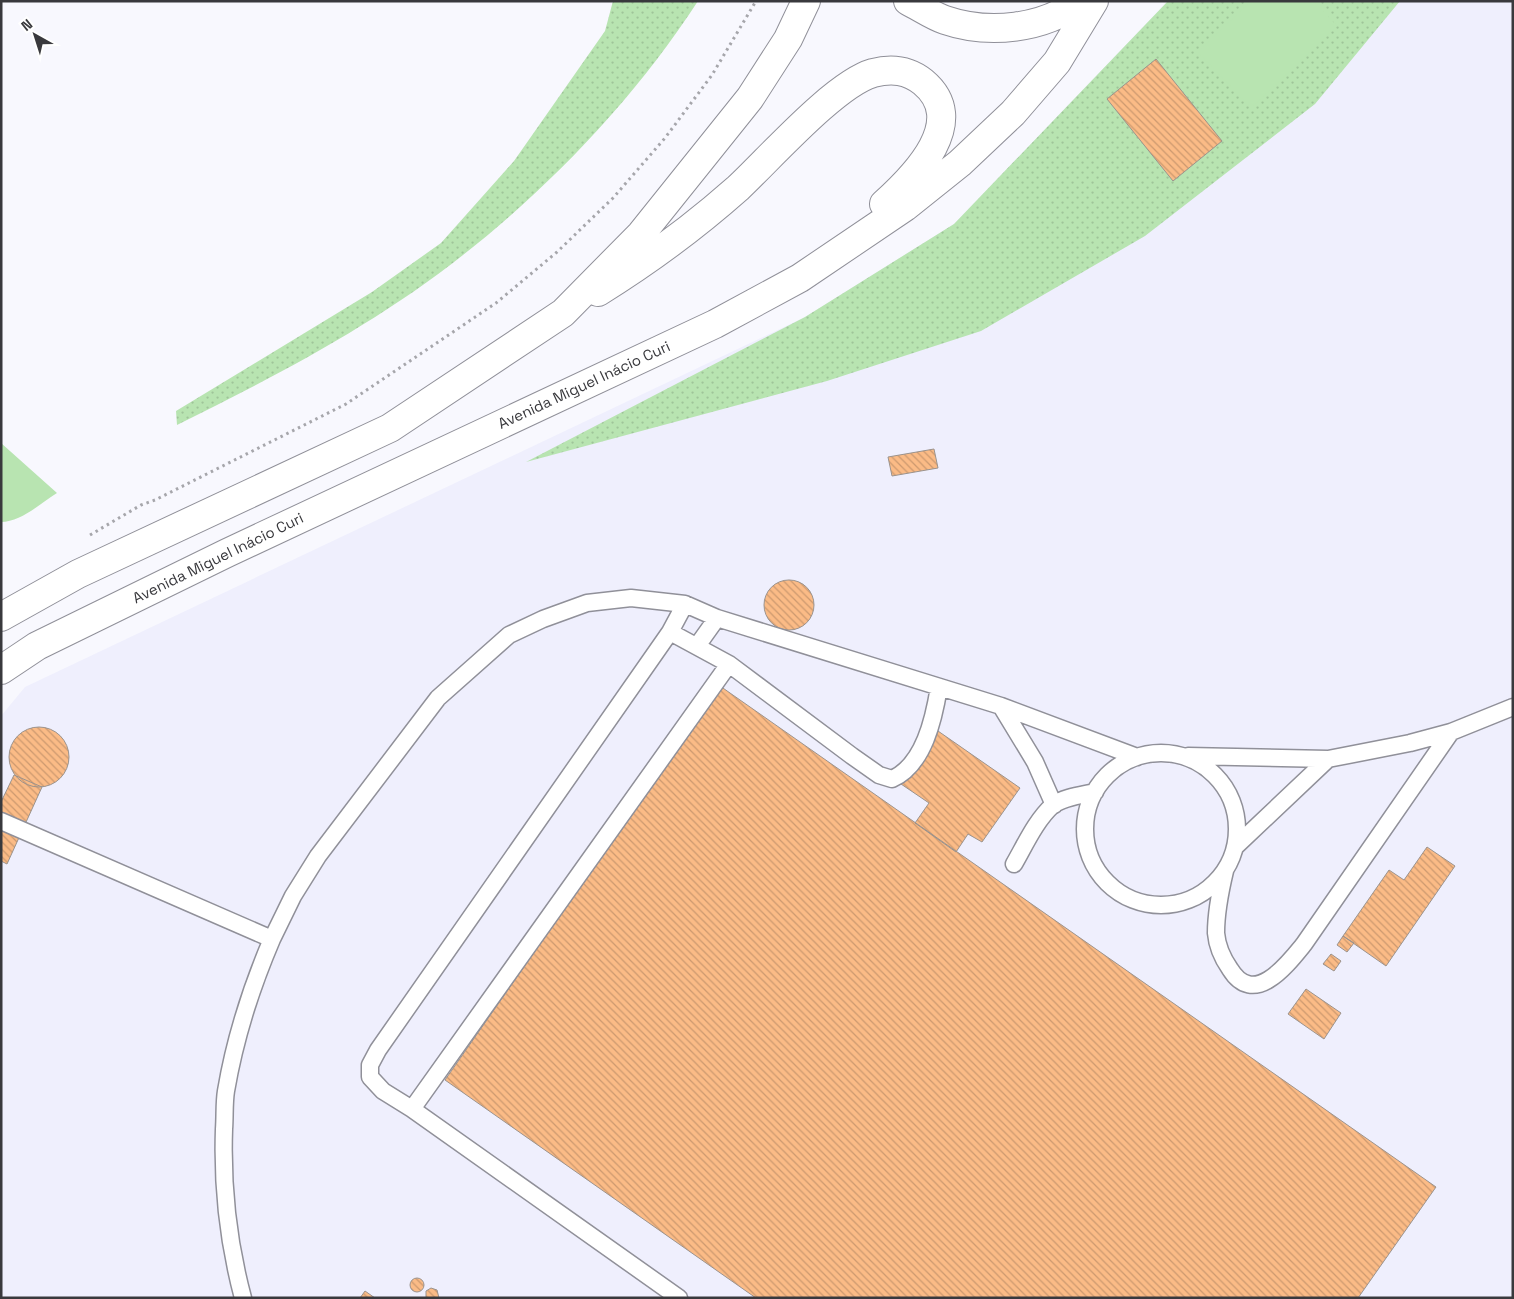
<svg xmlns="http://www.w3.org/2000/svg" width="1514" height="1299" font-family="'Space Grotesk',sans-serif">
	<defs>
		<pattern id="grass-dots" width="8" height="8" patternUnits="userSpaceOnUse" patternTransform="scale(1.25)"><rect width="8" height="8" fill="#b8e4b1"/><path d="M2 2h.1M6 6h.1" fill="none" stroke="#9fc499" stroke-width="1.8" stroke-linecap="round"/></pattern>
		<pattern id="building-back-hatch" width="6" height="6" patternUnits="userSpaceOnUse" patternTransform="scale(1.25)"><rect width="6" height="6" fill="#fbbb86"/><path d="M-1 5l2 2M0 0l6 6M5-1l2 2" fill="none" stroke="#cc996f"/></pattern>
	</defs>
	<rect width="100%" height="100%" fill="#f8f8fe"/>
	<path fill="#efeffd" d="M 1168,1 L 1513,1 L 1513,1298 L 1,1298 L 1,716 L 25,687 L 805,317 L 954,224 Z"/>
	<path fill="url(#grass-dots)" d="M 613,1 L 698,1 C 635,98 553,184 463,255 C 376,324 276,376 177,425 L 176,411 L 372,292 L 441,243 L 514,161 L 605,31 Z
		M 1168,1 L 1400,1 L 1315,104 L 1145,236 L 981,331 L 827,381 L 526,462 L 805,317 L 954,224 Z"/>
	<path fill="#b8e4b1" d="M 1251,1 L 1314,1 L 1337,26 L 1251,108 L 1198,52 Z
		M 1,443 L 57,493 C 41,503 21,522 1,522 Z"/>
	<path fill="url(#building-back-hatch)" stroke="#9b938d" d="M 1156,59 L 1222,141 L 1173,181 L 1107,99 Z
		M 934,449 L 938,468 L 892,476 L 888,457 Z
		M764 605a25 25 0 1 1 50 0a25 25 0 1 1-50 0Z
		M 720,686 L 1436,1187 L 1358,1298 L 756,1298 L 445,1080 Z
		M9 757a30 30 0 1 1 60 0a30 30 0 1 1-60 0Z
		M 938,731 L 1020,788 L 982,842 L 968,834 L 956,852 L 915,823 L 929,803 L 901,784 Z
		M 14,775 L 42,787 L 7,864 L 1,861 L 1,802 Z
		M 1427,847 L 1455,866 L 1386,966 L 1343,936 L 1389,870 L 1404,880 Z
		M 1343,936 L 1354,943 L 1347,952 L 1337,945 Z
		M 1331,954 L 1341,961 L 1334,971 L 1323,964 Z
		M 1306,989 L 1341,1013 L 1324,1039 L 1288,1014 Z
		M410 1285a7 7 0 1 1 14 0a7 7 0 1 1-14 0Z
		M 431,1288 L 437,1290 L 439,1298 L 426,1298 L 426,1291 Z
		M 365,1291 L 375,1298 L 360,1298 Z"/>
	<g fill="none" stroke-linecap="round" stroke-linejoin="round">
		<g stroke="#909099" stroke-width="19">
			<path id="lane" d="M 685,604 L 717,618 L 1001,706 L 1137,757
				M 670,632 L 729,664 L 852,756 L 879,775 L 892,779 C 924,765 934,718 939,687
				M 697,646 L 717,618
				M 1001,706 L 1035,762 L 1054,805
				M1085 829a76 76 0 1 1 152 0a76 76 0 1 1-152 0Z
				M 1188,756 L 1328,759 L 1410,743 L 1451,732 L 1513,707
				M 1,821 L 272,939 C 251,988 235,1038 226,1091 C 224,1103 225,1116 224,1129 C 222,1186 228,1242 243,1298
				M 1235,847 L 1328,759
				M 1014,864 C 1025,845 1036,820 1053,805 C 1064,797 1082,795 1095,792
				M 1225,871 C 1220,892 1216,912 1216,933 C 1217,945 1223,959 1230,969 C 1254,1008 1287,965 1304,944 L 1451,732
				M 272,939 L 293,896 L 318,856 L 438,698 L 509,635 L 543,619 L 587,603 L 631,598 L 685,604 L 670,632 L 378,1050 L 370,1065 L 370,1077 L 383,1091 L 412,1109 L 729,664
				M 412,1109 L 679,1298"/>
		</g>
		<g stroke="#909099" stroke-width="30">
			<path id="secondary" d="M 908,1 C 920,7 933,16 945,20 C 989,35 1044,29 1080,1
				M 598,292 C 648,261 694,227 738,188 C 770,158 835,84 873,73 C 892,68 908,70 923,82 C 970,121 915,176 884,204
				M 1,617 L 78,574 L 390,428 L 563,313 L 641,234 L 750,98 L 788,39 L 806,1
				M 1,670 L 37,646 L 227,553 L 715,324 L 800,278 L 905,207 L 960,163 L 1013,113 L 1057,62 L 1094,1"/>
		</g>
		<path stroke="#a6a6ab" stroke-width="3" stroke-dasharray="2.5 4" stroke-linecap="butt" d="M 90,535 L 141,505 L 155,500 L 346,404 L 496,303 L 557,252 L 613,198 L 665,138 L 712,75 L 756,1"/>
		<use href="#lane" stroke="#fff" stroke-width="16"/>
		<use href="#secondary" stroke="#fff" stroke-width="28"/>
	</g>
	<g text-anchor="middle" stroke-width="4.5" stroke-linejoin="round" paint-order="stroke">
		<g font-size="15" fill="#39393d" stroke="#fff">
			<text transform="translate(584 385) rotate(-25)" y="5">Avenida Miguel Inácio Curi</text>
			<text transform="translate(218 558) rotate(-26)" y="5">Avenida Miguel Inácio Curi</text>
		</g>
	</g>
	<rect width="1514" height="1299" fill="none" stroke="#39393d" stroke-width="5"/>
	<g transform="translate(35 35) rotate(321)" stroke="#ffffff" stroke-width="4" paint-order="stroke">
	<path d="M0-4L9 19L0 12L-9 19Z" fill="#39393d"/>
	<text y="-8" font-size="14" font-weight="bold" text-anchor="middle" fill="#39393d">N</text>
	</g>
</svg>
